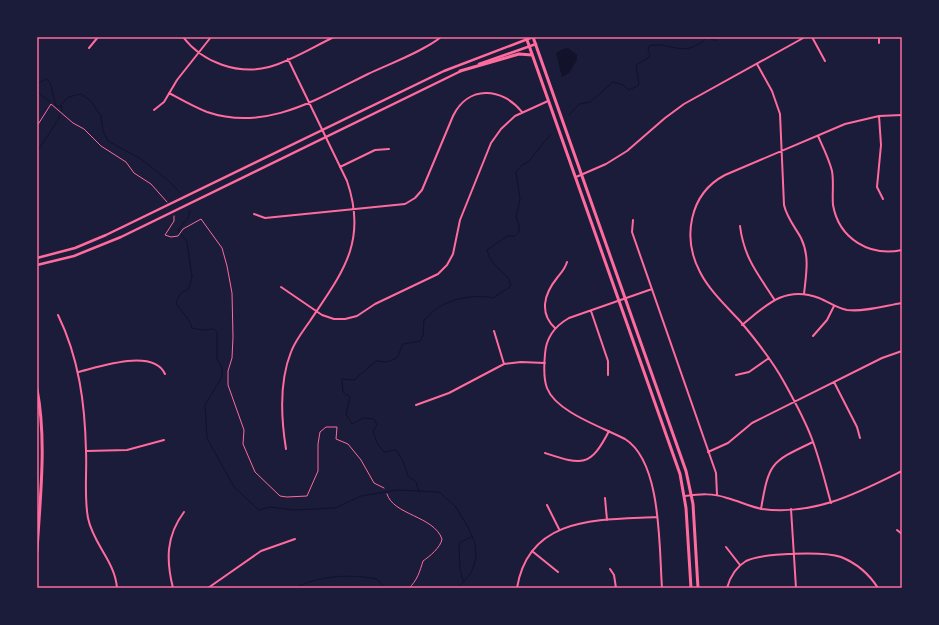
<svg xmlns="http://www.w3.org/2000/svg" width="939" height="625" font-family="'Archivo Narrow',sans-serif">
	<rect width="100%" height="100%" fill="#1b1b3a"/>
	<path fill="#12122b" d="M 568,48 L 577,55 L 577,60 L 569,73 L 562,77 L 556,53 L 563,49 Z"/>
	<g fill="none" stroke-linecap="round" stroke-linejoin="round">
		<path stroke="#12122b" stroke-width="1" d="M 708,37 L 716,41 L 717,37
			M 47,79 L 50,83 L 56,106 L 61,107
			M 37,84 L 46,79
			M 37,91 L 50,102
			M 569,115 L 579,104 L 590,102 L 613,82 L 623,85 L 629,90 L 639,85 L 636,65 L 648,58 L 650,55 L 648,51 L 649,46 C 665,41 679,54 695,46 C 700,43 703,43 707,37
			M 37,152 L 58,120 L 62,109 L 61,105 L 68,97 L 81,94 L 90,100 L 101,116 L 103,131 L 108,141 L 141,159 L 169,181 L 180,193
			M 190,210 L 188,218 L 178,230 L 187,242 L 192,277 L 189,288 L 180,294 L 176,303 C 182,313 189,317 192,328 L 202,330 L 214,329 L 217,332 L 217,359 L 222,368 L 222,377 L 205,405 L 207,438 L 234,487 L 259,510 L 270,507 L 293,510 L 335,508 L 361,496 L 397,490 L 439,492 L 455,506 L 468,527 L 475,543 L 476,559 L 471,573 L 459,587 L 456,588
			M 419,492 L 416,482 L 408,476 L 403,461 L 396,450 L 384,452 L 377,443 L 373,431 L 377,425 L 374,419 L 363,418 L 352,424 L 346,414 L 350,397 L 343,392 L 342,379 L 354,380 L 376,361 L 387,362 L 397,358 L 403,344 L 420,341 L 423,336 L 424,320 C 429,316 433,311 439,307 C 453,298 477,294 493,298 L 511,286 C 508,270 491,269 487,250 L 507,236 L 515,236 L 519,232 L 519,225 L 516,217 L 520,199 L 516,172 L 522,165 L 528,162 L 550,135
			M 463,581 L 460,569 L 459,543 L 471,537
			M 295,588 C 320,575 350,574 377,579 L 385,588"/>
		<path stroke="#ff6b9d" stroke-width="1" d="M 37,126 L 51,104 L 73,123 L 84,129 L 101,146 L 126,162 L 134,173 L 151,184 L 167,202
			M 174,216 L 174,221 L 165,235 L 171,237 L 178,236 L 183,229 L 201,219 L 222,248 L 227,266 L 232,293 L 233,337 L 232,358 L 228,371 L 228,385 L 244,430 L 243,444 L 255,472 L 280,496 L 287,497 L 307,496 L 318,471 L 318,444 L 320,432 L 326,427 L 337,427 L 336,439 L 348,444 L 361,460 L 374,483 L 384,488
			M 387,494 C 393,515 434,516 442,539 C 441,547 429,557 423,561 C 420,571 417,581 409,588"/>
		<path stroke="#ff6b9d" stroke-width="2" d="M 183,37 C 203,63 238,75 269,67 C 291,61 313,47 334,37
			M 812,37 L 825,61
			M 879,43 L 879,37
			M 89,48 L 98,37
			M 757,64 L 772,91 L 780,114 L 784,205 C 787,218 795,227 801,238 C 810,256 806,275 804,294
			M 169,93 C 182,100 194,107 207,112 C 266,132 317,99 368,74 C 389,64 424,51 441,37
			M 154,110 L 164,102 L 177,80 L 211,37
			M 879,116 L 881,145 L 877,187 L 883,199
			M 818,136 C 823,147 829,159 832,171 C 834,182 832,194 833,205 C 839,239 870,257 902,250
			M 340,167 L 375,150 L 389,149
			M 254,214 L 265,218 L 405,204 L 415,198 L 422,190 L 453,116 C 468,85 502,87 522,112
			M 633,220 L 632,232 L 716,473 L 717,495
			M 740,226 C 744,258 758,274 774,299
			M 281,287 L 322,315 L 334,319 L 345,319 L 357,316 L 375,304 L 438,274 L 447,265 L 453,254 L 460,220 L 491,143 L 501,129 L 515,116 L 548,101
			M 652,289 L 569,318 C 555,326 546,337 545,354 C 544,365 543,378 547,388 C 556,412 602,427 625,439 C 662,462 659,548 662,588
			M 591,311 L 608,361 L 608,375
			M 58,315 C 79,358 85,404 86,451 C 87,473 84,497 88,518 C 93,544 115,561 117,588
			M 742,325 C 766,305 785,285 819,298 C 829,302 836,308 847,310 C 865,312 884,306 902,303
			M 555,328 C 539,313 544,294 557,278 C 561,273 565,269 567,262
			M 494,331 L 504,364
			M 813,336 L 827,320 L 834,306
			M 78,372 C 99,367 153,348 165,374
			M 736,375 L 749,372 L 769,358
			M 834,382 L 857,427 L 860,438
			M 416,405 L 449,393 L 504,364 L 521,362 L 545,363
			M 286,449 C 281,418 279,382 291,352 C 295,341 303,331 310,321 C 342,273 368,242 347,181 L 288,59
			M 86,451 L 127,450 L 164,440
			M 708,452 L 728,443 L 752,423 L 882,358 L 902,351
			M 545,453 C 582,465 590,468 609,431
			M 605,498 L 607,520
			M 831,503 C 825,482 820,460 812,439 C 805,420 794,400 784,382 C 772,360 756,340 740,321 C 726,306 709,290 700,272 C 682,238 689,194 725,175 L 845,124 L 879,116 L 902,115
			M 547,505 L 559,529
			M 761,509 C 769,462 771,462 813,442
			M 791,509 L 796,588
			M 897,530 L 902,534
			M 726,547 L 740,565
			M 532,551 L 558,572
			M 610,569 L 614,575 L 616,588
			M 173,588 C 166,560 166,536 184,512
			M 208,588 L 261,551 L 295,539
			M 517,588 C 529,515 600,520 657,517
			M 727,588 C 730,577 736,567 746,561 C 762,553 824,551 841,557 C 856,563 869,574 878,588"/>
		<path stroke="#ff6b9d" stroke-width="2" d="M 576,177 L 606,164 L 627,151 L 665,118 L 684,104 L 805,37
			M 685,496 C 700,494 713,493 727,498 C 739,501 750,507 762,509 C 814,516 858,493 902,471"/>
		<path stroke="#ff6b9d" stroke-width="2.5" d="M 479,64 L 536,44
			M 37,258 L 75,248 L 106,235 L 444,71 L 533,37
			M 37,265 L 74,256 L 121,237 L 461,71"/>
		<path stroke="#ff6b9d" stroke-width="3" d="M 526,37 L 680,474 L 686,508 L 691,588
			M 533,37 L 686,471 L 693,504 L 698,588
			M 460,71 L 519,54 L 532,55"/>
		<path stroke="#ff6b9d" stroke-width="3" d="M 37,389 C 47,441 40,498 37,551"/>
	</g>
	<rect width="939" height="625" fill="none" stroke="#1b1b3a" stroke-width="76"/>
	<rect x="38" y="38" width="863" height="549" fill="none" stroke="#ff6b9d" stroke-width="1.5"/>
</svg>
